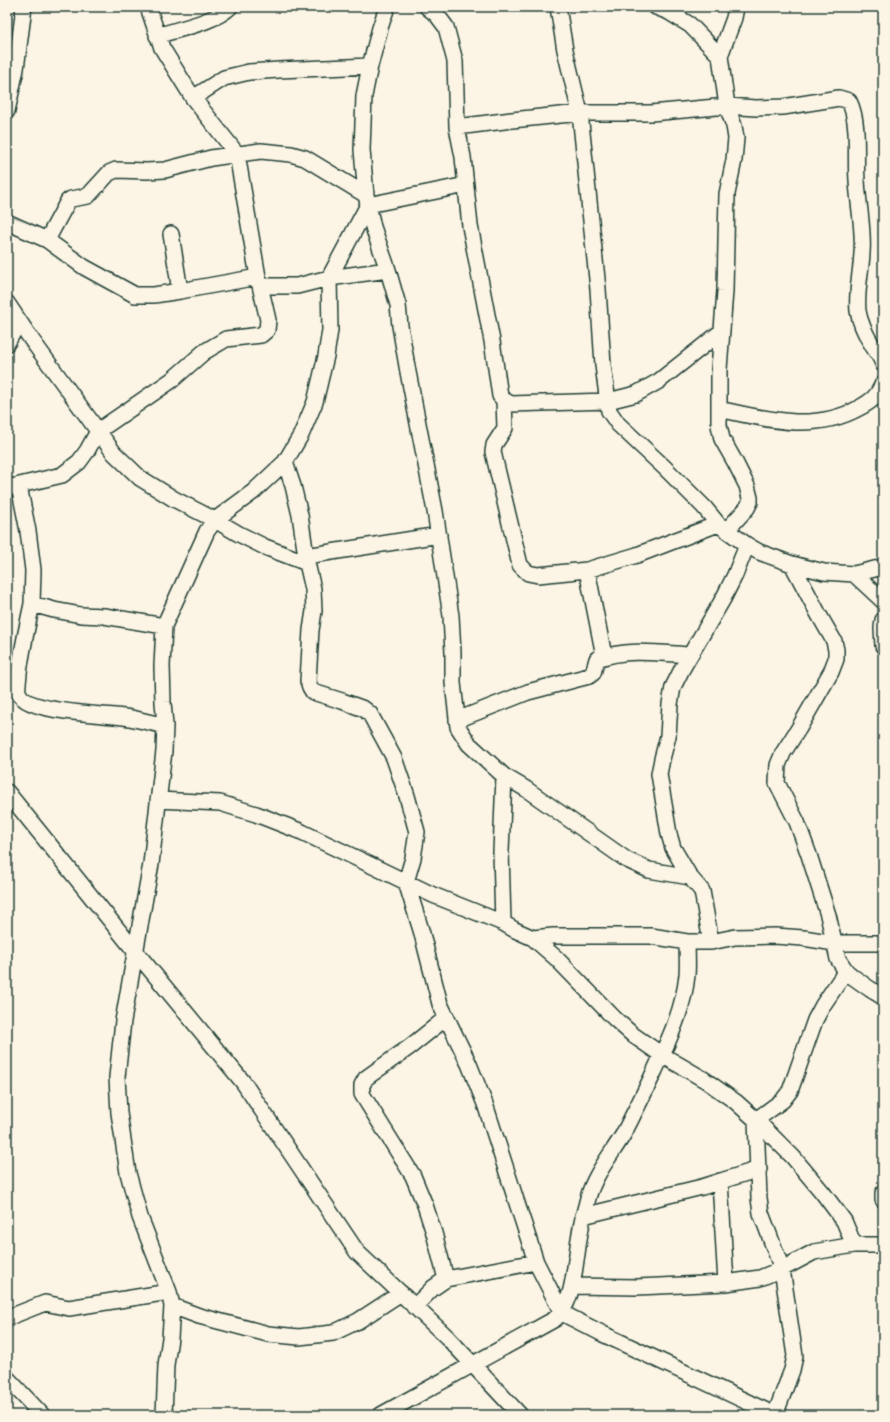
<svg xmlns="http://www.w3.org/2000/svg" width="890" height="1422" font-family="'Architects Daughter',sans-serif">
	<rect width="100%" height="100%" fill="#fcf5e5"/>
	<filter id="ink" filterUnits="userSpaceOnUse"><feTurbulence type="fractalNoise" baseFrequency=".025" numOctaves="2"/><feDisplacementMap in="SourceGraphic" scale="8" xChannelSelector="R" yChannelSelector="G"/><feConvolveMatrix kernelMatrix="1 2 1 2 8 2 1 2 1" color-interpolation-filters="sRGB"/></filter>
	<g filter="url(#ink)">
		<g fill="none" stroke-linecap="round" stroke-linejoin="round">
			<g stroke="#1f3d34" stroke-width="18">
				<path id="street" d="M 387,7 L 380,28 L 370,66 L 364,96 L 362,150 L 366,195 L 373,227 L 388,270 L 398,305 L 400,326 L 408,372 L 435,511 L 451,616 L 453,653 L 453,683 L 458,727 L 469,744 L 504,776 L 526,789 L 627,860 L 649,870 L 690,877
					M 427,7 L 437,15 L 446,27 L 455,61 L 457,127 L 463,157 L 470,226 L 492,341 L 500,396 L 504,400 L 511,404 L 608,401 L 636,394 L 659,381 L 722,331
					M 558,7 L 565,50 L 580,113 L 598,289 L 603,365 L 609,411 L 618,424 L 665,468 L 704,507 L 718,524 L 747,545 L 759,552 L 792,564 L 824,572 L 854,574 L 883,567
					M 656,7 L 669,12 L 690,25 L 720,56
					M 157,36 C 178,29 215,22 230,7
					M 193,98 L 224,78 L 249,72 L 279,70 L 370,66
					M 7,111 L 16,69 L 24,7
					M 457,127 L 512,120 L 580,113 L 651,113 L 727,106 L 756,108 L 783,107 L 839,98 L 849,101 C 860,123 855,156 857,180 C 858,204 864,229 862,253 C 861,273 856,292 858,311 C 860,323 866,335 872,345 C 876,351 881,357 883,364
					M 7,222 L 47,240 L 84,267 L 135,295 L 154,295 L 180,291
					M 171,234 L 180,291 L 258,277
					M 47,240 L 68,201 L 71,199 L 88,196 L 109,173 L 116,170 L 147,171 L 165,170 L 211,158 L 261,151 L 291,154 L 305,158 L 366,195
					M 261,286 L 297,286 L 329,278 L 388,270
					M 7,303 L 31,339 L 114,453 L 140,478 L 174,499 L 215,520 L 239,534 L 265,547 L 307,563
					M 7,343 L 19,322
					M 504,400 L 505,428 L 494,445 L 493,452 L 520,565 L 528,573 L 538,575 L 587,570
					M 719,409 C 765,419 814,433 859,408 C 872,401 877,397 883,383
					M 285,462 L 293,486 L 300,515 L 307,563 L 313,589 L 314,611 L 311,630 L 308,681 L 310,687 L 313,692 L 342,701 L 364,709 L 370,714 L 394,758 L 407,796 L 417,832 L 413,858 L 406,882 L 421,930 L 440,1004 L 469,1064 L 485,1104 L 536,1262 L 562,1313 L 603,1334 L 775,1415
					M 19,486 L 28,531 L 33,570 L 32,604 L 54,610 L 81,615 L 104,616 L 164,626
					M 7,488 L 62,475 L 79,462 L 87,451 L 98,431 L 172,380 L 204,352 L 226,339 L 261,335 L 267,330 L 268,320 L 258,277 L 237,154 L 193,98 L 162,48 L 148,7
					M 727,530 L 747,508 L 750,502 L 750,498 L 747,486 L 735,462 L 722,439 L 719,425 L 719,369 L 725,291 L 727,194 L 734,160 L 736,138 L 734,126 L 727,106 L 720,56 L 734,18 L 736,7
					M 306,556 L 439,535
					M 792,564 L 819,615 L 834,641 L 836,650 L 836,659 L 831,672 L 799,728 L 783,753 L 778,765 L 777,783 L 797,822 L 809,855 L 828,915 L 838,959 L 846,971 L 853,977 L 870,989 L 883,997
					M 854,574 L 883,601
					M 32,604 C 27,627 22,650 19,673 C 19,678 17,686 18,691 C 22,713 104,714 124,717 C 138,719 151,723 165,726
					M 883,620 L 882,628 L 883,646
					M 604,656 L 587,570 L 637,555 L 718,524
					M 457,720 L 528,692 L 589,676 L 593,673 L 597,659 C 627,648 659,653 690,655
					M 7,792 L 135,951 L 243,1082 L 357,1252 L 447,1337 L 520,1415
					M 158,800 L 220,803 L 256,814 L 302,832 L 433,895 L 503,923 L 515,930 L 533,938 L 553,936 L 651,936 L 687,942 L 711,942 L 735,937 L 775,936 L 803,938 L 835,943 L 883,943
					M 503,923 L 501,852 L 504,776
					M 533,938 L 556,958 L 615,1019 L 633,1035 L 662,1055 L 705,1080 L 736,1102 L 756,1120 L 793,1157 L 823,1193 L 844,1221 L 854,1245
					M 711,942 L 702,891 L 690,877 L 673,848 L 669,834 L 659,774 L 662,759 L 668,736 L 670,704 L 673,687 L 682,669 L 723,599 L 735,575 L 747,545
					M 446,1018 L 411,1046 L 366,1078 L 362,1085 L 362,1094 L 413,1176 L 425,1205 L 434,1233 L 446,1279
					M 756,1120 L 759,1198 L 761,1213 L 782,1269 L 795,1356 L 792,1370 L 775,1415
					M 756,1120 L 783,1100 L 790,1091 L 815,1020 L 823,1005 L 846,971
					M 720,1181 L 726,1283
					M 883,1193 L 883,1200
					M 583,1216 L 702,1187 L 759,1169
					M 572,1286 L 637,1287 L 726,1283 L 760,1278 L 782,1269 L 814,1252 L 854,1245 L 883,1245
					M 172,1306 L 199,1316 L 268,1334 L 299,1337 L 333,1333 L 358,1321 L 401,1293
					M 414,1307 L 433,1288 L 446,1279 L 536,1262
					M 7,1318 L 45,1303 L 69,1308 L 169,1292
					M 7,1378 L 42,1415
					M 164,1415 L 166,1365 L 170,1338 L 172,1306 L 169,1292 L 140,1217 L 128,1173 L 119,1113 L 117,1077 L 123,1021 L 151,864 L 164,751 L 165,726 L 163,702 L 162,666 L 164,626 L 207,531 L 215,520 L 253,492 L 285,462 L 301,435 L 315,402 L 326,356 L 330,330 L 329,278 L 368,205 L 466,185
					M 381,1415 L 555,1319 C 573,1302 573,1277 577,1254 C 579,1235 583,1216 588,1198 C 594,1175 611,1155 623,1135 C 634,1113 645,1092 655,1070 C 669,1040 684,1008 687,975 C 688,965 687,953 687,942"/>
			</g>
			<use href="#street" stroke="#fcf5e5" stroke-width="15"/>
		</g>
	</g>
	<rect width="890" height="1422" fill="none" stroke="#fcf5e5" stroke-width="24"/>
	<rect x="12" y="12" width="866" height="1398" fill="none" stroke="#1f3d34" stroke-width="1.5" filter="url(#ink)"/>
</svg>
